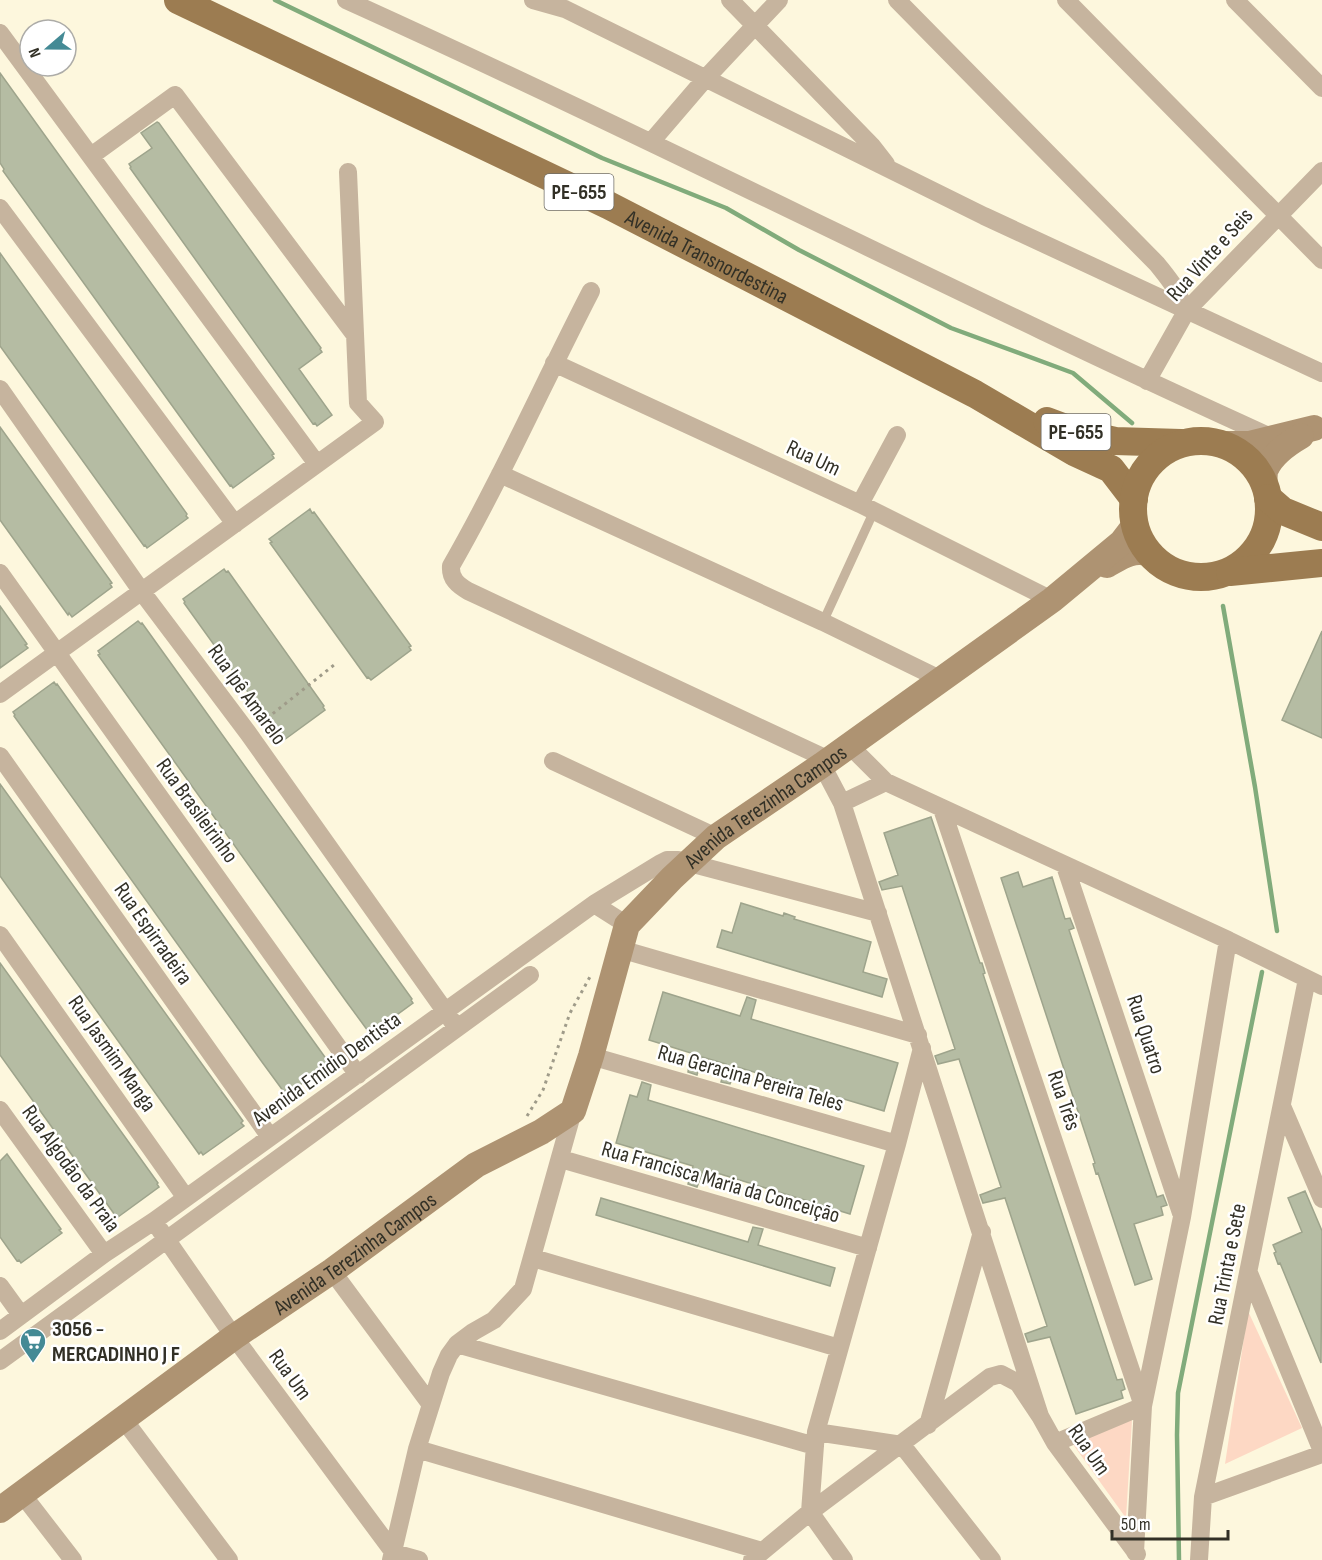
<svg xmlns="http://www.w3.org/2000/svg" width="1322" height="1560" font-family="'Sofia Sans Condensed',sans-serif">
	<rect width="100%" height="100%" fill="#fdf7dd"/>
	<path fill="#fdd8c4" d="M 1248,1311 L 1302,1428 L 1225,1464 Z
		M 1132,1420 L 1126,1518 L 1072,1443 Z"/>
	<g fill="none" stroke-linecap="round" stroke-linejoin="round">
		<path stroke="#81ab7b" stroke-width="4.5" d="M 275,0 L 602,158 L 726,208 L 799,250 L 951,328 L 1073,373 L 1132,423
			M 1223,606 L 1255,787 L 1277,931
			M 1179,1560 L 1177,1435 L 1178,1393 L 1262,972"/>
	</g>
	<path fill="#b5bca3" stroke="#9ea48c" stroke-width="1.5" d="M 0,73 L 274,454 L 272,455 L 274,458 L 233,488 L 231,485 L 230,486 L 3,171 L 4,169 L 0,163 Z
		M 157,122 L 159,123 L 321,348 L 320,349 L 322,352 L 299,369 L 332,415 L 317,426 L 315,423 L 313,424 L 130,168 L 131,167 L 129,164 L 152,148 L 141,133 Z
		M 0,253 L 187,514 L 186,516 L 188,518 L 147,548 L 145,545 L 144,546 L 0,346 Z
		M 0,427 L 112,583 L 110,584 L 112,587 L 72,617 L 69,613 L 68,615 L 0,520 Z
		M 310,509 L 312,513 L 314,512 L 411,646 L 409,647 L 411,650 L 371,680 L 368,677 L 367,678 L 270,543 L 272,542 L 269,539 Z
		M 224,569 L 226,572 L 228,571 L 324,706 L 323,707 L 325,710 L 284,740 L 282,737 L 281,738 L 184,603 L 185,602 L 183,599 Z
		M 0,606 L 27,644 L 25,645 L 28,648 L 0,668 Z
		M 138,621 L 141,624 L 142,623 L 412,999 L 411,1000 L 413,1003 L 372,1033 L 370,1030 L 368,1031 L 346,1001 L 98,655 L 100,654 L 98,651 Z
		M 1322,631 L 1322,738 L 1282,720 Z
		M 54,682 L 56,685 L 57,684 L 327,1060 L 326,1061 L 328,1065 L 287,1094 L 285,1091 L 284,1092 L 262,1062 L 14,716 L 15,715 L 13,712 Z
		M 0,784 L 243,1121 L 241,1123 L 244,1126 L 203,1155 L 201,1152 L 199,1154 L 0,876 Z
		M 931,817 L 980,963 L 982,963 L 985,973 L 983,974 L 1117,1380 L 1122,1379 L 1125,1389 L 1121,1391 L 1123,1398 L 1076,1414 L 1050,1337 L 1028,1342 L 1025,1334 L 1047,1326 L 1005,1198 L 983,1203 L 980,1195 L 1001,1187 L 959,1059 L 938,1064 L 935,1056 L 955,1049 L 902,886 L 882,890 L 879,882 L 898,875 L 884,833 Z
		M 1018,872 L 1023,887 L 1052,877 L 1065,919 L 1070,918 L 1074,928 L 1069,930 L 1157,1197 L 1163,1195 L 1167,1205 L 1161,1207 L 1163,1215 L 1134,1224 L 1152,1279 L 1135,1285 L 1098,1173 L 1096,1174 L 1093,1164 L 1095,1163 L 1001,878 Z
		M 741,903 L 783,916 L 784,913 L 795,917 L 794,919 L 871,942 L 863,972 L 887,979 L 882,997 L 717,947 L 722,930 L 732,933 Z
		M 0,963 L 158,1183 L 157,1184 L 159,1187 L 118,1217 L 116,1214 L 115,1215 L 0,1055 Z
		M 663,992 L 740,1016 L 747,997 L 756,1000 L 751,1019 L 898,1063 L 884,1111 L 737,1067 L 730,1084 L 721,1082 L 726,1064 L 702,1057 L 697,1075 L 688,1072 L 691,1053 L 649,1040 Z
		M 642,1082 L 651,1085 L 648,1100 L 864,1166 L 850,1214 L 704,1169 L 697,1187 L 688,1184 L 693,1166 L 616,1143 L 630,1095 L 637,1097 Z
		M 7,1154 L 61,1229 L 59,1230 L 62,1233 L 21,1263 L 19,1260 L 17,1261 L 0,1237 L 0,1161 Z
		M 1305,1191 L 1322,1231 L 1321,1363 L 1280,1263 L 1278,1264 L 1274,1253 L 1276,1252 L 1273,1245 L 1302,1232 L 1288,1198 Z
		M 601,1198 L 748,1242 L 753,1227 L 763,1229 L 758,1245 L 835,1268 L 830,1286 L 596,1215 Z"/>
	<g fill="none" stroke-linecap="round" stroke-linejoin="round">
		<path stroke="#9f9b89" stroke-width="3" stroke-dasharray="3 4.5" stroke-linecap="butt" d="M 261,723 L 334,665
			M 527,1116 L 543,1090 L 570,1013 L 591,975"/>
		<path stroke="#c6b49e" stroke-width="9" d="M 823,622 L 874,511"/>
		<path stroke="#c6b49e" stroke-width="18" d="M 346,0 C 658,141 963,298 1275,439
			M 533,0 L 565,9 L 984,216 L 1322,373
			M 730,0 L 872,146 L 886,164
			M 897,0 L 1157,264 C 1168,278 1179,290 1183,308
			M 1066,0 L 1322,260
			M 1235,0 L 1322,88
			M 0,33 L 317,464
			M 651,142 L 705,79 L 779,0
			M 91,156 L 175,95 L 355,335
			M 0,208 L 235,524
			M 591,291 C 544,382 502,477 451,566 C 450,579 458,585 468,591 L 829,760
			M 554,363 L 860,504 L 1052,600
			M 1147,381 L 1187,310 L 1322,171
			M 0,389 L 142,592 L 248,733 L 457,1028
			M 500,474 L 823,622 L 942,680
			M 860,504 L 897,435
			M 0,573 L 358,1075
			M 0,694 L 375,422 L 358,403 L 348,172
			M 849,745 L 886,782 L 1228,940 L 1322,986
			M 0,756 L 270,1137
			M 553,761 L 716,837
			M 822,765 L 842,803 L 1040,1416
			M 842,803 L 886,782
			M 942,809 L 1143,1406 L 1055,1443
			M 1065,866 L 1181,1213
			M 594,904 L 627,925
			M 0,935 L 186,1198
			M 620,949 L 918,1035
			M 591,1056 L 897,1144
			M 1282,1106 L 1322,1199
			M 0,1110 L 104,1254
			M 561,1159 L 868,1248
			M 160,1230 L 234,1337 L 394,1553 L 419,1560
			M 533,1258 L 839,1348
			M 332,1271 L 431,1405
			M 1249,1273 L 1322,1451
			M 0,1286 L 21,1315
			M 0,1331 L 104,1254 L 154,1221 L 594,904 L 661,863 L 667,860 L 678,860 L 878,913
			M 457,1344 L 815,1446
			M 0,1361 L 530,975
			M 124,1420 L 229,1560
			M 928,1425 L 982,1232
			M 816,1432 L 902,1445 L 992,1560
			M 417,1449 L 762,1551
			M 22,1494 L 73,1560
			M 1203,1497 L 1322,1454
			M 1135,1552 L 1143,1406 L 1182,1217 L 1228,940
			M 391,1560 L 417,1449 L 441,1373 L 449,1355 L 457,1344 L 473,1332 L 494,1320 L 523,1289 L 573,1111
			M 752,1560 L 810,1512 L 990,1377 L 1001,1374 L 1018,1383 L 1040,1416 L 1055,1443 L 1137,1554
			M 844,1560 L 810,1512 L 816,1432 L 897,1144 L 922,1048
			M 1199,1560 L 1203,1497 L 1307,979"/>
		<g stroke="#ae9372" stroke-width="26">
			<path d="M 1220,444 L 1249,444 L 1314,428"/>
			<path d="M 1264,484 C 1265,479 1264,473 1266,469 C 1272,455 1289,443 1301,436"/>
			<path d="M 1107,565 C 1121,557 1133,548 1150,554"/>
			<path id="s1" d="M 0,1510 L 234,1337 L 332,1271 L 476,1165 L 541,1132 L 573,1111 L 591,1056 L 627,925 L 672,878 L 716,837 L 822,765 L 1052,600 L 1122,542 L 1135,525"/>
		</g>
		<g stroke="#9c7c51" stroke-width="28">
			<path id="s2" d="M 178,0 L 608,205 L 975,394 L 1074,452 L 1111,469 L 1134,499"/>
			<path d="M 1047,421 L 1079,433 L 1115,441 L 1181,443"/>
			<circle cx="1201" cy="509" r="68"/>
			<path d="M 1268,498 L 1283,511 L 1322,527"/>
			<path d="M 1230,572 L 1322,563"/>
		</g>
	</g>
	<defs>
		<g id="supermarket-pin" transform="scale(1.35)"><path d="M0 17L-7.5 6A9.5 9.5 0 1 1 7.5 6Z" fill="#448a95" stroke="#fff"/><path d="M-6-5.5h2.5l.6 2H6L4.5 2H-2.5L-4.4-4H-6ZM-1.5 3.2a1.3 1.3 0 1 0 .1 0ZM3 3.2a1.3 1.3 0 1 0 .1 0Z" fill="#fff"/></g>
	</defs>
	<g fill-rule="evenodd">
		<use href="#supermarket-pin" x="33" y="1341"/>
	</g>
	<g text-anchor="middle" stroke-width="5" stroke-linejoin="round" paint-order="stroke">
		<g fill="#fff" stroke="#706e67" stroke-width="1.5">
			<rect x="544.5" y="174" width="69" height="36" rx="4.5"/>
			<rect x="1041.5" y="414" width="69" height="36" rx="4.5"/>
		</g>
		<g font-size="21" font-weight="bold" fill="#323026">
			<text x="579" y="199">PE-655</text>
			<text x="1076" y="439">PE-655</text>
		</g>
		<g font-size="22" fill="#323026" stroke="#fff">
			<text transform="translate(1209 254) rotate(-48)" y="8">Rua Vinte e Seis</text>
			<text dy="8" stroke="none"><textPath href="#s2" startOffset="588">Avenida Transnordestina</textPath></text>
			<text transform="translate(814 457) rotate(25)" y="8">Rua Um</text>
			<text transform="translate(248 694) rotate(54)" y="8">Rua Ipê Amarelo</text>
			<text dy="8" stroke="none"><textPath href="#s1" startOffset="1076">Avenida Terezinha Campos</textPath></text>
			<text transform="translate(198 810) rotate(54)" y="8">Rua Brasileirinho</text>
			<text transform="translate(154 933) rotate(55)" y="8">Rua Espirradeira</text>
			<text transform="translate(1147 1034) rotate(72)" y="8">Rua Quatro</text>
			<text transform="translate(113 1053) rotate(55)" y="8">Rua Jasmim Manga</text>
			<text transform="translate(326 1068) rotate(-36)" y="8">Avenida Emidio Dentista</text>
			<text transform="translate(751 1077) rotate(16)" y="8">Rua Geracina Pereira Teles</text>
			<text transform="translate(1065 1100) rotate(71)" y="8">Rua Três</text>
			<text transform="translate(72 1168) rotate(54)" y="8">Rua Algodão da Praia</text>
			<text transform="translate(721 1181) rotate(16)" y="8">Rua Francisca Maria da Conceição</text>
			<text dy="8" stroke="none"><textPath href="#s1" startOffset="438">Avenida Terezinha Campos</textPath></text>
			<text transform="translate(1226 1264) rotate(-79)" y="8">Rua Trinta e Sete</text>
			<text transform="translate(291 1374) rotate(54)" y="8">Rua Um</text>
			<text transform="translate(1090 1449) rotate(55)" y="8">Rua Um</text>
		</g>
		<g font-size="22" font-weight="bold" fill="#323026" stroke="#fff" text-anchor="start">
			<text x="52" y="1336">3056 -<tspan x="52" dy="25">MERCADINHO J F</tspan></text>
		</g>
	</g>
	<g transform="translate(48 48) rotate(250)"><circle r="28" fill="#ffffff" stroke="#adaca8" stroke-width="1.5"/>
	<path d="M0-4.5L10 22L0 15L-10 22Z" fill="#448a95"/>
	<text y="-9" font-size="16" font-weight="bold" text-anchor="middle" fill="#323026">N</text>
	</g>
	<path d="M1112 1530v9h116v-9" fill="none" stroke="#323026" stroke-width="3"/>
	<text x="1121" y="1530" font-size="18" fill="#323026" stroke="#ffffff" stroke-width="4.5" paint-order="stroke">50 m</text>
</svg>
